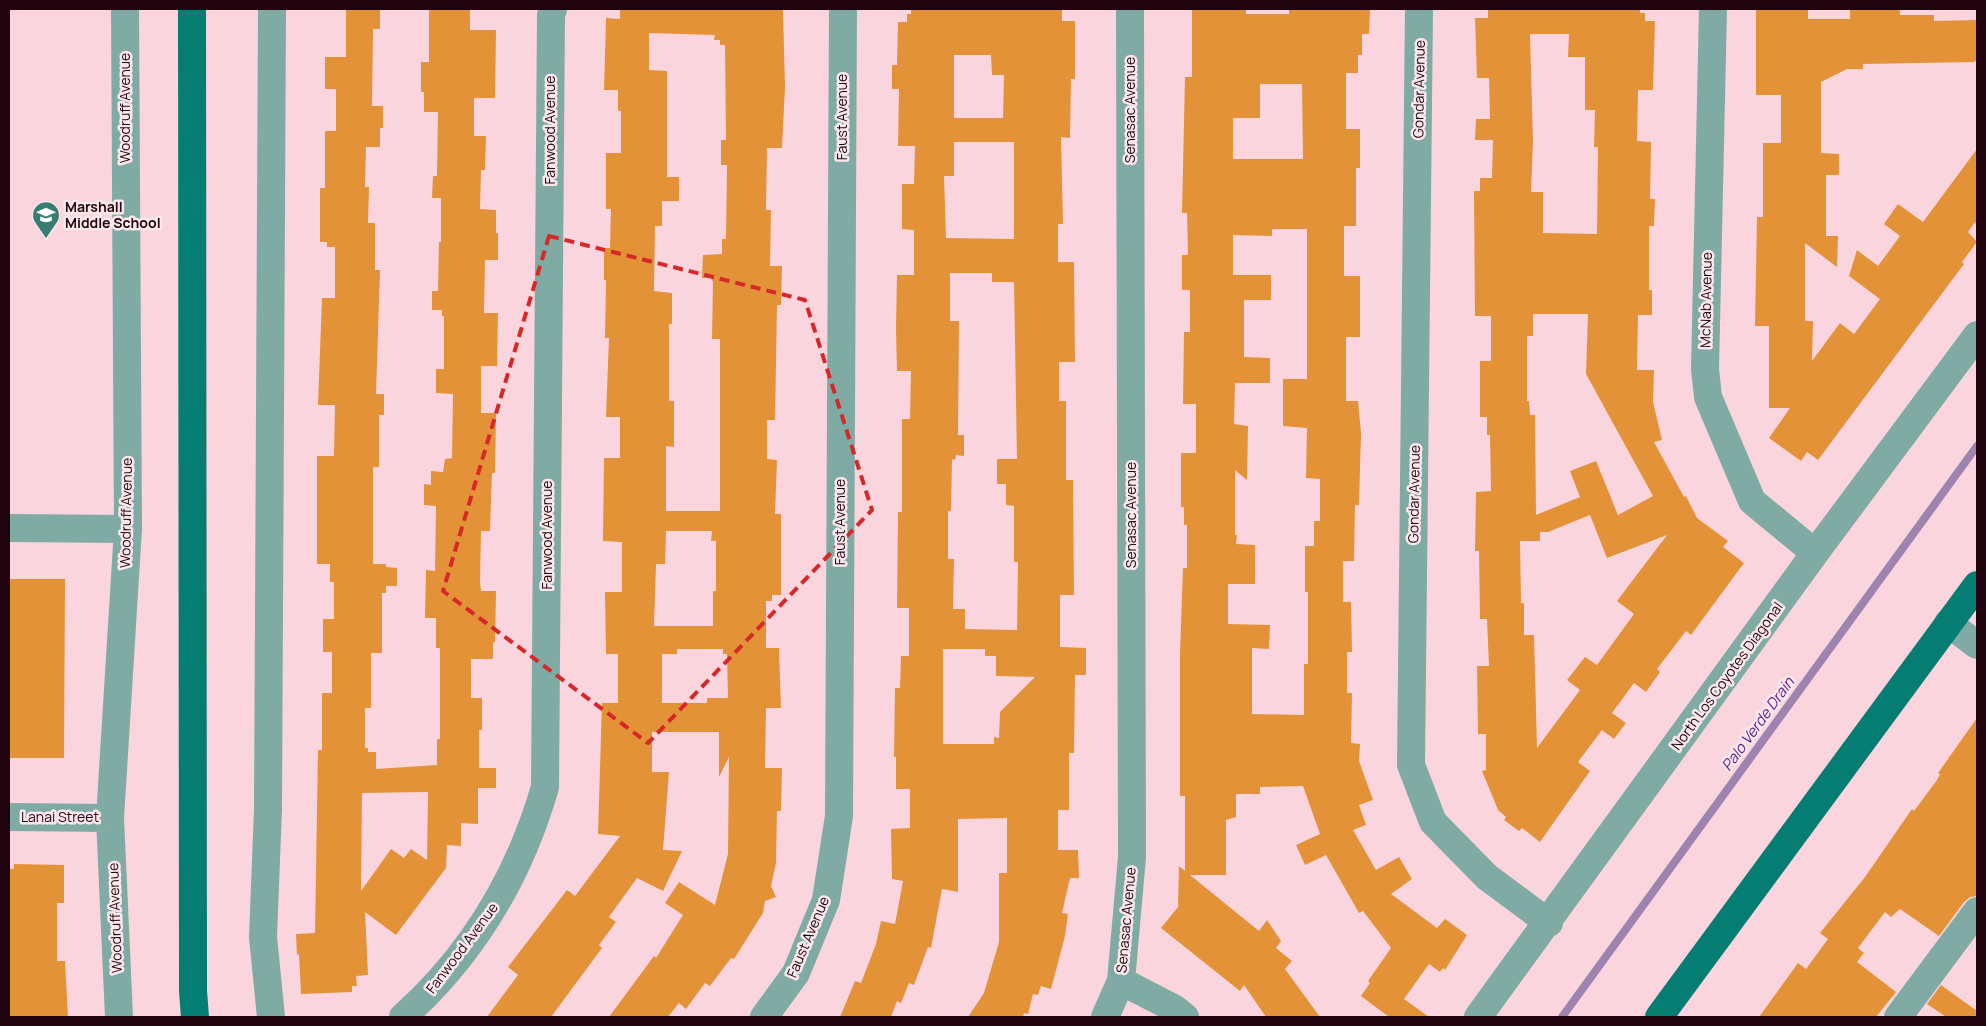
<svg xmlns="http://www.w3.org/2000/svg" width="1986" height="1026" font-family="Manrope,sans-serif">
	<rect width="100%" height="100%" fill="#fbd5dd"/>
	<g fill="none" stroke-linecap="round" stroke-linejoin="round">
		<path stroke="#9d84af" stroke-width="8" d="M 1562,1017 L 1977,446"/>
	</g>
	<path fill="#e49238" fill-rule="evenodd" d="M 346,9 L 380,9 L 380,29 L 373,29 L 372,106 L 383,106 L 383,128 L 380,128 L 380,147 L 366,147 L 365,187 L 369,187 L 368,223 L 375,223 L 375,270 L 380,270 L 376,394 L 384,394 L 384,415 L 379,415 L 379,467 L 373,467 L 373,564 L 386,564 L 386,567 L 397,568 L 397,586 L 386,586 L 386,593 L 382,593 L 382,653 L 371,653 L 371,708 L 365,708 L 365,748 L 368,748 L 368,752 L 376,752 L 376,769 L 437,765 L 437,739 L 440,739 L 440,648 L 436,648 L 436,618 L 425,618 L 426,570 L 435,571 L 436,506 L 424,505 L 424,484 L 431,485 L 431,471 L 443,472 L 445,459 L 452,458 L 453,394 L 436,393 L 436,369 L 444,369 L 444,316 L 442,316 L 442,310 L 432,310 L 432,291 L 438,291 L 439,242 L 441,242 L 441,198 L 432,198 L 433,176 L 437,176 L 438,112 L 424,112 L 424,92 L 421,92 L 421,62 L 429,62 L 429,9 L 470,9 L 470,30 L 496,30 L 495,98 L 474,98 L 474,136 L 486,136 L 485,170 L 481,170 L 480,209 L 496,210 L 496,233 L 498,233 L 498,260 L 485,260 L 484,313 L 498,313 L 497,366 L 481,366 L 481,413 L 496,413 L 495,473 L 492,473 L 490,531 L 481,531 L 480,582 L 481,591 L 496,591 L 495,642 L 493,642 L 493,659 L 471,659 L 471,698 L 482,698 L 482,730 L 479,730 L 479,768 L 496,768 L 496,788 L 478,788 L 478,824 L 461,823 L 461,846 L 447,845 L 446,868 L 396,935 L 365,912 L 368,975 L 356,976 L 357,986 L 352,986 L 352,992 L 301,994 L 299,954 L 297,955 L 296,934 L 315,933 L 318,750 L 322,750 L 322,693 L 332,693 L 332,652 L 323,652 L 323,619 L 334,619 L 334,582 L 330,582 L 330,564 L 317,564 L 317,456 L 334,456 L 335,405 L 318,405 L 322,298 L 335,298 L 335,247 L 327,247 L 327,242 L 320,242 L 320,188 L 325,188 L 325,131 L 336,131 L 336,89 L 325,89 L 325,57 L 346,57 ZM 428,792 L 427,860 L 411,849 L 404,858 L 391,849 L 361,891 L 362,793 Z
		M 620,9 L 783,10 L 785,87 L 782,148 L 767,148 L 766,210 L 771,210 L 770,266 L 782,266 L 781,305 L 777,305 L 775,420 L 767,420 L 767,459 L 777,460 L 775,514 L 781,514 L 781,595 L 772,595 L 772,601 L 766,601 L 766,648 L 779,648 L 781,708 L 766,708 L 765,768 L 782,768 L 781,811 L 777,811 L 776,863 L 771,886 L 776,897 L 765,901 L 763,913 L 734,959 L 731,958 L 710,986 L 705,983 L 686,1009 L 679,1003 L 668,1017 L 609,1017 L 654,956 L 656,958 L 683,915 L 665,903 L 679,882 L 715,905 L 728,854 L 729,757 L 719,777 L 719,732 L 652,732 L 652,772 L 669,772 L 663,850 L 682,851 L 663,891 L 637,878 L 609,917 L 616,922 L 599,945 L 602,948 L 551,1017 L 487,1017 L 518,975 L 508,967 L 567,890 L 575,896 L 620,836 L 598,834 L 602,703 L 618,703 L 618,654 L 606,654 L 605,592 L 622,592 L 622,542 L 603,541 L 604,458 L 620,458 L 620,417 L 606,417 L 609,338 L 605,338 L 606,280 L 604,280 L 604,248 L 610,248 L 611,209 L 606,209 L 606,153 L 621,153 L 621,111 L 618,111 L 618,90 L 604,90 L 606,18 L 620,19 ZM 649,33 L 715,35 L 714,40 L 720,40 L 720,45 L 725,45 L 726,140 L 721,140 L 721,165 L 727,165 L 726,239 L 722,239 L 722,254 L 703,255 L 702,278 L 711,278 L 713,282 L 712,339 L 720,339 L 720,511 L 666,511 L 666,446 L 674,447 L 674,401 L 669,401 L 669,324 L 672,324 L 672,293 L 654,291 L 655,226 L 662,226 L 662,201 L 679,201 L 679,177 L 667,177 L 667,71 L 649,70 ZM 666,531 L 712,531 L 711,541 L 716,541 L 716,591 L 713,591 L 713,626 L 654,626 L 656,564 L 665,564 ZM 677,649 L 723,649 L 723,654 L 727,654 L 728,698 L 707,698 L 707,703 L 662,703 L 662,654 L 677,654 Z
		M 911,9 L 1062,9 L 1062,21 L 1075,21 L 1075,79 L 1071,79 L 1070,138 L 1061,137 L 1063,224 L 1058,224 L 1058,262 L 1074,262 L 1075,362 L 1059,362 L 1059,401 L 1066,401 L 1066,480 L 1073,480 L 1074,595 L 1060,595 L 1060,647 L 1086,648 L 1086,675 L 1075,675 L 1074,753 L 1069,753 L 1069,810 L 1058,810 L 1058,850 L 1078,850 L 1079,878 L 1070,878 L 1062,913 L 1068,914 L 1065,936 L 1051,989 L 1041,986 L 1038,995 L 1033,994 L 1028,1014 L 1024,1013 L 1023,1017 L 968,1017 L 984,993 L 999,942 L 999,873 L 1007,873 L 1007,818 L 958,819 L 958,892 L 942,889 L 931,948 L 928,947 L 914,985 L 909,983 L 901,1003 L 897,1001 L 891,1017 L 840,1017 L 855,981 L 861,983 L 876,944 L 881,921 L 895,924 L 903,881 L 892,879 L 891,829 L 910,828 L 910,789 L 896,789 L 896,757 L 894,757 L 895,688 L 900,688 L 901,656 L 909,656 L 909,608 L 897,608 L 898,512 L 902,512 L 902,419 L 910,419 L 911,371 L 897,371 L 896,328 L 897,275 L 914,275 L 914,230 L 902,229 L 902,184 L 914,184 L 915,146 L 898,146 L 899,89 L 892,89 L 892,65 L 897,65 L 898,22 L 907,22 L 907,14 L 911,14 ZM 954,55 L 991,55 L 992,75 L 1004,75 L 1003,118 L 954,118 ZM 954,142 L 1014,142 L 1014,239 L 946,238 L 944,176 L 954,176 ZM 950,273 L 992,273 L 992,282 L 1014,282 L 1017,459 L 997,459 L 997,484 L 1006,484 L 1006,505 L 1014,506 L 1014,562 L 1018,562 L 1017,630 L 965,629 L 965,609 L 953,609 L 954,559 L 948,559 L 948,511 L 951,511 L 952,459 L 955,460 L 956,455 L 964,456 L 964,435 L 958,435 L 959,321 L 950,321 ZM 943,649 L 985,649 L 985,656 L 996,656 L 996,676 L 1035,677 L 1000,712 L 999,738 L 994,737 L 994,744 L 943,744 Z
		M 1289,9 L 1370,9 L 1369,34 L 1362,34 L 1362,55 L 1358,55 L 1358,73 L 1346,73 L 1346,129 L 1360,129 L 1360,168 L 1356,168 L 1356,226 L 1344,226 L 1344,276 L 1360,276 L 1360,337 L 1346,337 L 1346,401 L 1358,401 L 1361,433 L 1359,505 L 1355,505 L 1354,561 L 1343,561 L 1343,602 L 1351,602 L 1352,652 L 1347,652 L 1347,693 L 1352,693 L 1351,743 L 1360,744 L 1359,761 L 1373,800 L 1359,805 L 1366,825 L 1353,830 L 1376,870 L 1399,857 L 1412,879 L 1391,894 L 1437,928 L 1445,919 L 1467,935 L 1445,970 L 1443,968 L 1440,972 L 1429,964 L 1404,999 L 1429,1017 L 1389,1017 L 1361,996 L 1370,983 L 1368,981 L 1391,948 L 1363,911 L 1359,913 L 1326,855 L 1305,865 L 1296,845 L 1320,834 L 1303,786 L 1260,787 L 1260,794 L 1236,794 L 1236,817 L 1226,820 L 1226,875 L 1190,875 L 1259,931 L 1267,920 L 1281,941 L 1276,948 L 1292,961 L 1285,969 L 1320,1017 L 1266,1017 L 1244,985 L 1240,991 L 1161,928 L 1178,907 L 1179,866 L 1185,871 L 1185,796 L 1180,796 L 1180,653 L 1183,568 L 1187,568 L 1187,525 L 1184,525 L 1184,507 L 1181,507 L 1181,453 L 1196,453 L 1196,404 L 1183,404 L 1184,332 L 1190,332 L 1190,290 L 1182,290 L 1182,255 L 1188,255 L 1187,213 L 1182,213 L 1185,77 L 1192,77 L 1192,10 L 1246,10 L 1246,14 L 1289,14 ZM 1260,84 L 1302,84 L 1303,159 L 1233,159 L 1233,118 L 1260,118 ZM 1272,229 L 1307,229 L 1307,379 L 1283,379 L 1283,426 L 1307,428 L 1306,478 L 1320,479 L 1320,521 L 1314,521 L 1314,546 L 1305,546 L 1305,592 L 1308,592 L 1308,664 L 1304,664 L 1304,715 L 1252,714 L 1252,648 L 1269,649 L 1270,625 L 1228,624 L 1228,584 L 1255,584 L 1255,545 L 1236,544 L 1237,535 L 1235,535 L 1235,470 L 1247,480 L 1248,426 L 1234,424 L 1235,383 L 1270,383 L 1270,358 L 1244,357 L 1244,300 L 1271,300 L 1271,275 L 1233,275 L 1233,235 L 1272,236 Z
		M 1488,9 L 1640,9 L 1640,13 L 1645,13 L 1645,21 L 1655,21 L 1653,90 L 1638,90 L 1637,141 L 1651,142 L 1650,199 L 1655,199 L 1654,226 L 1649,226 L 1649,290 L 1652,290 L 1652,315 L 1638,315 L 1637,370 L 1654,370 L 1653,402 L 1662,440 L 1654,442 L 1684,497 L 1686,496 L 1697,518 L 1728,541 L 1723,547 L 1744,563 L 1691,635 L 1686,631 L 1657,669 L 1660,672 L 1646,692 L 1634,683 L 1612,713 L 1626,723 L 1614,739 L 1602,730 L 1578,762 L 1590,771 L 1540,842 L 1522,828 L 1519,831 L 1504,820 L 1506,817 L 1498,810 L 1482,771 L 1486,770 L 1486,734 L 1478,734 L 1477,666 L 1489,666 L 1487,619 L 1480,619 L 1479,551 L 1475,551 L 1476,492 L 1491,491 L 1490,435 L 1487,435 L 1487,417 L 1480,417 L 1480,361 L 1491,361 L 1491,316 L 1475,316 L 1474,191 L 1480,191 L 1480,178 L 1492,178 L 1493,140 L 1475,140 L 1476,119 L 1490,119 L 1489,78 L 1477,78 L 1475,18 L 1488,18 ZM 1530,34 L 1569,34 L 1568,57 L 1585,57 L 1585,110 L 1595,110 L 1594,147 L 1598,147 L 1597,234 L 1543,233 L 1543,192 L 1531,192 L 1533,142 ZM 1533,314 L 1588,314 L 1586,374 L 1653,496 L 1618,515 L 1596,461 L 1570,471 L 1580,497 L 1536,515 L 1535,415 L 1530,415 L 1529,401 L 1527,401 L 1527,336 L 1533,336 ZM 1590,515 L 1607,558 L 1667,535 L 1617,601 L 1634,614 L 1597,665 L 1585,657 L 1567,680 L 1580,690 L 1537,748 L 1534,635 L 1524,635 L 1524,603 L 1521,603 L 1520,541 L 1540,541 L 1540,532 L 1548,532 Z
		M 1756,9 L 1808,9 L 1808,19 L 1850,19 L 1850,9 L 1900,9 L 1900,15 L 1934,15 L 1934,21 L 1977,20 L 1977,60 L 1974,62 L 1863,64 L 1863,69 L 1847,69 L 1821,82 L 1821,153 L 1839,154 L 1839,175 L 1826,175 L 1826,236 L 1838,236 L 1837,267 L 1805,243 L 1805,321 L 1813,321 L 1812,361 L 1840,323 L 1854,334 L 1880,299 L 1849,276 L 1857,250 L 1878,266 L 1900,236 L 1884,224 L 1898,204 L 1923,222 L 1977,149 L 1977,228 L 1975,222 L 1968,232 L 1977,242 L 1962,262 L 1964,264 L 1818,460 L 1807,452 L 1801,461 L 1769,438 L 1790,408 L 1769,408 L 1769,326 L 1755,326 L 1757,217 L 1763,217 L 1763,143 L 1781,143 L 1781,95 L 1756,95 Z
		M 9,579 L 65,579 L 64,758 L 9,758 Z
		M 1977,718 L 1977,896 L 1970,897 L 1964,902 L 1939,936 L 1900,909 L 1891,917 L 1885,912 L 1858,948 L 1864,953 L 1857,962 L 1896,992 L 1876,1017 L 1759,1017 L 1798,963 L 1806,969 L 1828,939 L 1820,933 L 1865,877 L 1912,809 L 1914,811 L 1937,780 L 1940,774 L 1938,773 Z
		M 14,864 L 64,865 L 64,903 L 57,903 L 57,961 L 65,961 L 68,1017 L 9,1017 L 9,869 L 14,869 Z
		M 1941,985 L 1977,1011 L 1977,1017 L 1946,1017 L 1927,1004 Z"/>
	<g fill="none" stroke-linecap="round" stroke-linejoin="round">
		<path stroke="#7faba4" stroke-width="28" d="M 1419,9 L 1411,765 L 1433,822 L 1487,877 L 1549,923
			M 1713,9 L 1705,369 L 1708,397 L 1752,501 L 1815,553
			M 9,528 L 128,529
			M 1948,623 L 1977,645
			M 9,817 L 110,818
			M 1121,981 L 1175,1009 L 1185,1017
			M 119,1017 L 110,818 L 128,529 L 125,9
			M 271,1017 L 263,937 L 268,809 L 272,9
			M 403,1017 C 472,955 519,877 545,787 L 551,15 L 553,9
			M 764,1017 L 796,973 L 826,900 L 839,816 L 843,9
			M 1105,1017 L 1121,981 L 1132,857 L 1130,9
			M 1478,1017 L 1815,553 L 1977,335
			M 1898,1017 L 1977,911"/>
		<path stroke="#067d72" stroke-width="28" d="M 192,9 L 193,991 L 195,1017
			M 1659,1017 L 1977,585"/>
	</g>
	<path fill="none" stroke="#d62828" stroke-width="4" stroke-dasharray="10 6" stroke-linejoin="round" d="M 549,236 L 805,300 L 872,510 L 648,743 L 443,591 Z"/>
	<defs>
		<g id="school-pin" transform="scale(1.4375)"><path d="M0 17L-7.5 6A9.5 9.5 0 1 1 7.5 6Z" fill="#377d74" stroke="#fce8ec"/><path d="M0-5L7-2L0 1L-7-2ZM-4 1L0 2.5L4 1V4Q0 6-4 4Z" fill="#fff"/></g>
	</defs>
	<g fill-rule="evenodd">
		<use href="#school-pin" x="46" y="215"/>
	</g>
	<g text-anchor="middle" stroke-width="5" stroke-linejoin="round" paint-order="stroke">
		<g font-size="14" fill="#20030c" stroke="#fce8ec">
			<text transform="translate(1419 89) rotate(-89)" y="5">Gondar Avenue</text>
			<text transform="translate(125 108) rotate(-90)" y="5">Woodruff Avenue</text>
			<text transform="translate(1130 110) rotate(-90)" y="5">Senasac Avenue</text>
			<text transform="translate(842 117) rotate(-90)" y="5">Faust Avenue</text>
			<text transform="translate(550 130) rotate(-90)" y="5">Fanwood Avenue</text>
			<text transform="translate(1706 300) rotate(-89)" y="5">McNab Avenue</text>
			<text transform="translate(1414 494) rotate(-89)" y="5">Gondar Avenue</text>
			<text transform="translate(126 513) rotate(-89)" y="5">Woodruff Avenue</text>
			<text transform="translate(1131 515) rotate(-90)" y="5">Senasac Avenue</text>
			<text transform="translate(840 522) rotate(-90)" y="5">Faust Avenue</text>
			<text transform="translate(547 535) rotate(-90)" y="5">Fanwood Avenue</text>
			<text transform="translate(1727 676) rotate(-54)" y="5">North Los Coyotes Diagonal</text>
			<text x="60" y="822">Lanai Street</text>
			<text transform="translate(115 918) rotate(-92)" y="5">Woodruff Avenue</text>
			<text transform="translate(1126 920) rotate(-85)" y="5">Senasac Avenue</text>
			<text transform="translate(808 937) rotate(-67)" y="5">Faust Avenue</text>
			<text transform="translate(462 948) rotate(-53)" y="5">Fanwood Avenue</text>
		</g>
		<g font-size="14" font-weight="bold" fill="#20030c" stroke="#fce8ec" text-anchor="start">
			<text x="65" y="212">Marshall<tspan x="65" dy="16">Middle School</tspan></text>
		</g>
		<g font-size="15" font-style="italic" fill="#581b8b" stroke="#fce8ec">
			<text transform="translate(1758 724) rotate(-54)" y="5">Palo Verde Drain</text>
		</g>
	</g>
	<rect width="1986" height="1026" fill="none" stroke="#20030c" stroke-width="20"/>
</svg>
